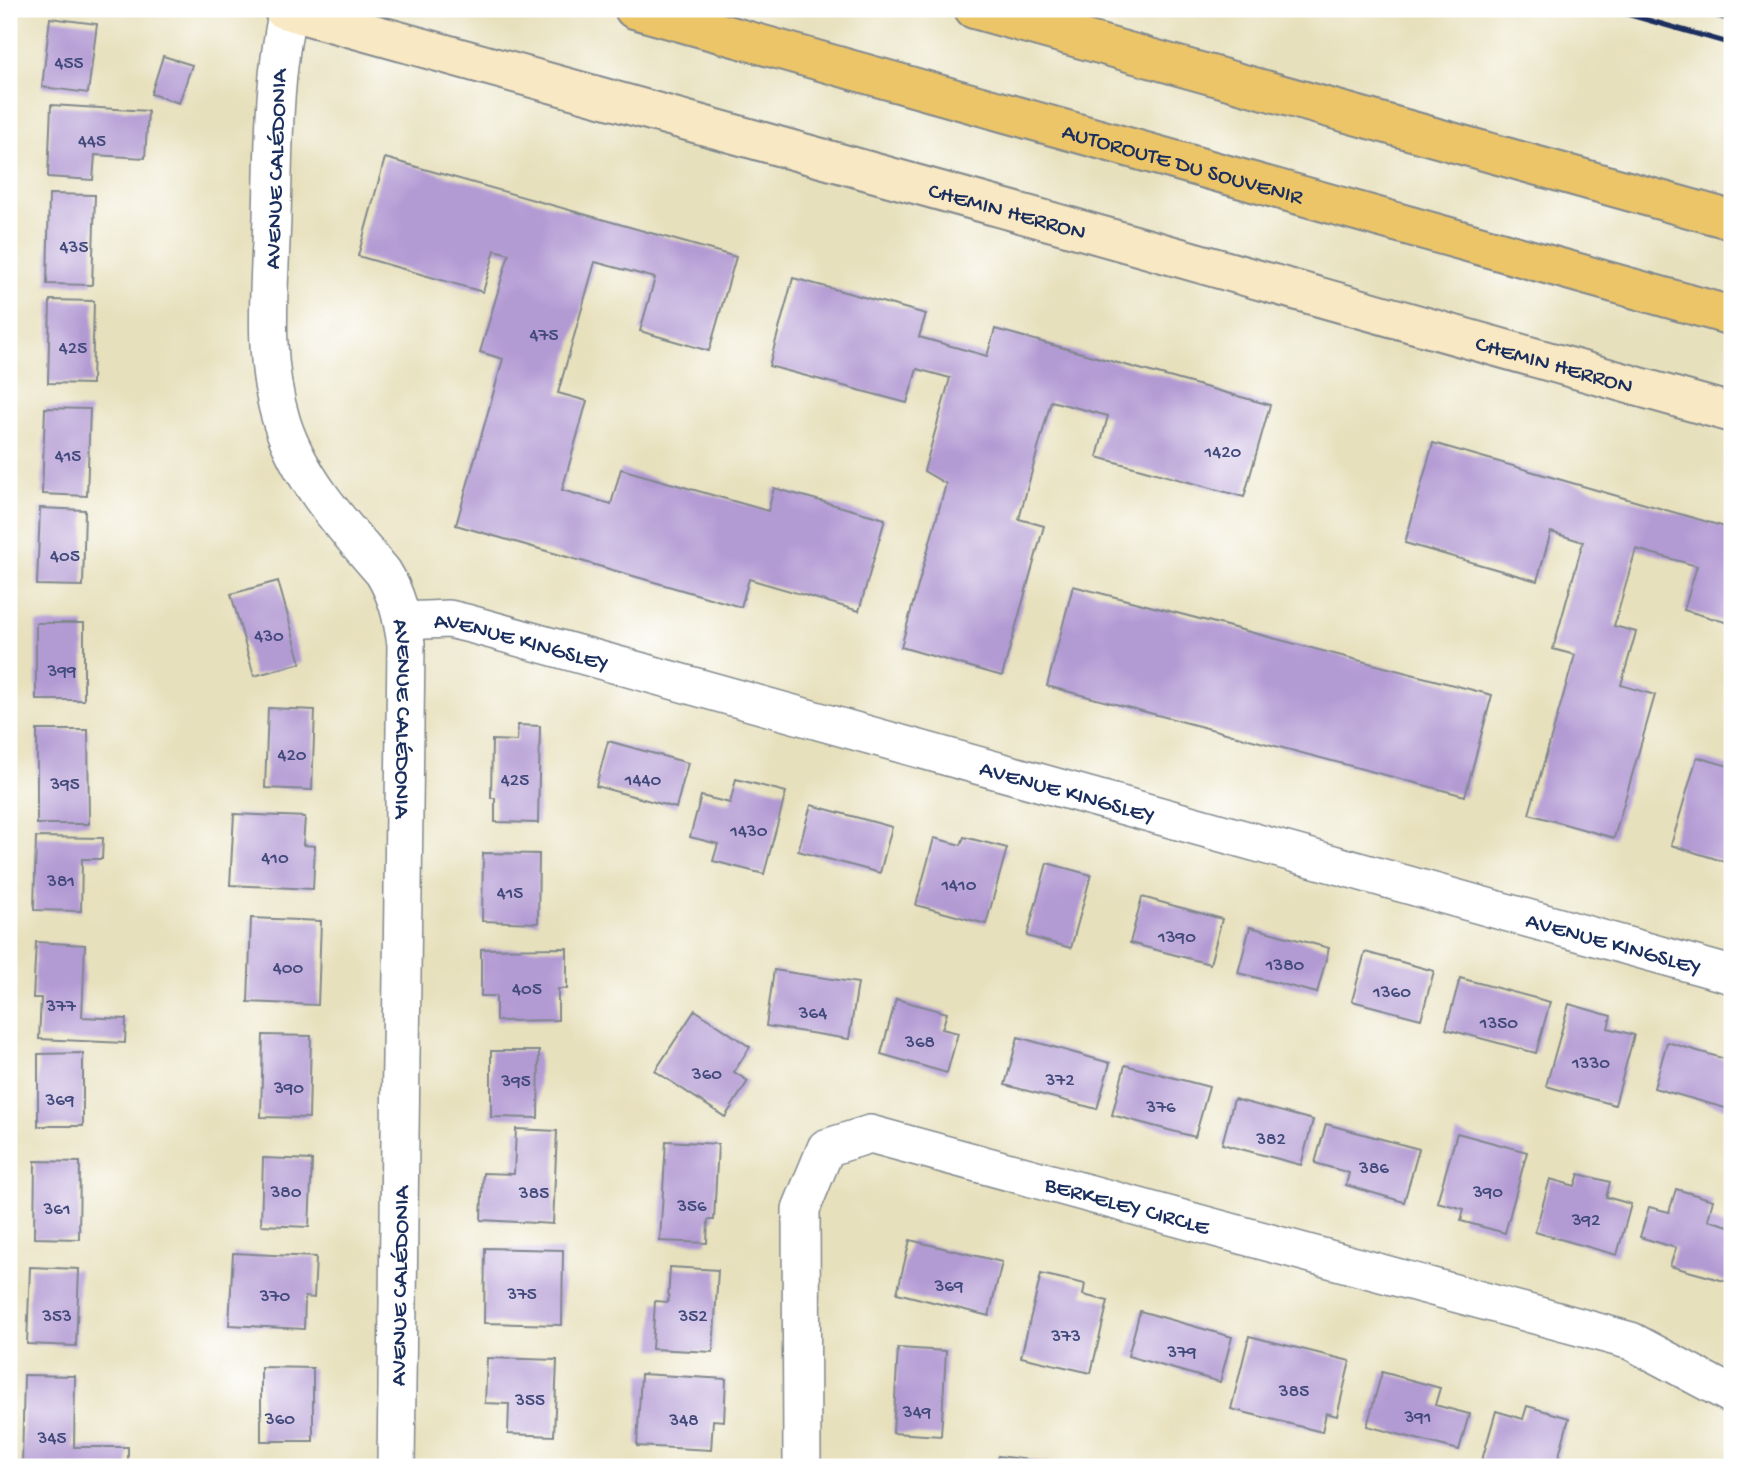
<svg xmlns="http://www.w3.org/2000/svg" width="1741" height="1476" font-family="'Gochi Hand',sans-serif">
	<rect width="100%" height="100%" fill="#fff"/>
	<filter id="ink" filterUnits="userSpaceOnUse"><feTurbulence type="fractalNoise" baseFrequency=".0143" numOctaves="2"/><feDisplacementMap in="SourceGraphic" scale="14" xChannelSelector="R" yChannelSelector="G"/><feConvolveMatrix kernelMatrix="1 2 1 2 8 2 1 2 1" color-interpolation-filters="sRGB"/></filter>
	<filter id="wash" filterUnits="userSpaceOnUse"><feTurbulence type="fractalNoise" baseFrequency=".00686" numOctaves="4" result="noise"/><feDisplacementMap in="SourceGraphic" scale="28" xChannelSelector="R" yChannelSelector="G"/><feGaussianBlur stdDeviation="1.57" result="paint"/><feColorMatrix in="noise" values="0 0 0 0 0 0 0 0 0 0 0 0 0 0 0 0 0 1.4 0 .05"/><feComposite in="paint" operator="in"/></filter>
	<g filter="url(#wash)">
		<rect width="100%" height="100%" fill="#e7e0bc"/>
		<g id="blocks">
			<path fill="#b29ad3" d="M 50,18 L 97,24 L 88,93 L 42,87 Z
				M 163,56 L 192,65 L 179,103 L 151,94 Z
				M 51,105 L 148,111 L 145,158 L 95,155 L 93,180 L 48,177 Z
				M 385,158 L 736,257 L 709,351 L 640,331 L 655,278 L 595,262 L 558,393 L 587,401 L 562,490 L 611,504 L 621,469 L 768,511 L 774,488 L 885,519 L 859,611 L 749,579 L 741,607 L 456,525 L 503,359 L 480,352 L 509,254 L 495,250 L 483,292 L 358,256 Z
				M 49,194 L 95,195 L 92,285 L 47,284 Z
				M 793,278 L 926,314 L 919,337 L 987,356 L 995,329 L 1270,405 L 1244,497 L 1097,457 L 1108,416 L 1051,401 L 1019,519 L 1044,526 L 1002,676 L 901,647 L 946,484 L 924,471 L 950,378 L 917,369 L 907,403 L 769,366 Z
				M 50,300 L 94,301 L 92,384 L 48,383 Z
				M 45,408 L 90,409 L 87,496 L 42,494 Z
				M 1433,443 L 1732,529 L 1732,624 L 1684,610 L 1697,566 L 1636,549 L 1614,626 L 1636,632 L 1621,685 L 1655,695 L 1614,838 L 1529,814 L 1575,655 L 1553,649 L 1583,542 L 1551,532 L 1537,581 L 1405,543 Z
				M 40,508 L 85,510 L 83,586 L 37,585 Z
				M 278,581 L 301,663 L 254,676 L 231,594 Z
				M 1073,586 L 1492,695 L 1465,796 L 1047,686 Z
				M 36,623 L 84,623 L 84,700 L 36,700 Z
				M 268,708 L 315,710 L 312,790 L 265,788 Z
				M 518,725 L 540,726 L 538,823 L 495,822 L 495,798 L 491,798 L 492,740 L 517,741 Z
				M 37,730 L 88,730 L 89,824 L 37,824 Z
				M 608,741 L 688,763 L 676,808 L 596,786 Z
				M 1697,757 L 1732,767 L 1732,864 L 1671,845 Z
				M 736,779 L 786,792 L 764,874 L 713,861 L 718,844 L 690,837 L 701,796 L 730,803 Z
				M 811,805 L 892,827 L 880,873 L 798,851 Z
				M 234,814 L 305,817 L 303,845 L 315,846 L 313,889 L 230,885 Z
				M 36,837 L 103,838 L 102,859 L 82,859 L 81,911 L 34,910 Z
				M 964,837 L 1007,848 L 986,924 L 916,905 L 934,838 L 961,845 Z
				M 483,853 L 539,854 L 538,923 L 482,921 Z
				M 1047,863 L 1091,875 L 1071,948 L 1027,936 Z
				M 1142,897 L 1222,919 L 1210,964 L 1130,943 Z
				M 251,918 L 321,921 L 318,1005 L 248,1002 Z
				M 1250,927 L 1329,948 L 1317,993 L 1238,973 Z
				M 36,942 L 85,945 L 82,1017 L 126,1019 L 125,1043 L 39,1039 L 41,998 L 33,998 Z
				M 567,948 L 567,989 L 558,989 L 558,1020 L 496,1021 L 496,996 L 481,996 L 481,949 Z
				M 1365,952 L 1434,971 L 1421,1019 L 1352,1001 Z
				M 774,970 L 858,983 L 849,1039 L 766,1026 Z
				M 1460,978 L 1550,1002 L 1536,1053 L 1446,1029 Z
				M 896,999 L 947,1013 L 942,1029 L 958,1033 L 947,1073 L 881,1054 Z
				M 1569,1004 L 1611,1016 L 1608,1028 L 1634,1035 L 1615,1105 L 1546,1086 Z
				M 695,1010 L 750,1047 L 734,1072 L 748,1081 L 725,1117 L 655,1071 Z
				M 263,1035 L 311,1036 L 309,1118 L 261,1117 Z
				M 1018,1037 L 1110,1063 L 1097,1109 L 1005,1085 Z
				M 1667,1042 L 1732,1061 L 1732,1110 L 1654,1088 Z
				M 491,1051 L 539,1051 L 538,1118 L 491,1117 Z
				M 83,1053 L 83,1126 L 38,1126 L 38,1054 Z
				M 1125,1065 L 1209,1087 L 1195,1137 L 1112,1115 Z
				M 1234,1099 L 1313,1120 L 1301,1165 L 1222,1144 Z
				M 1326,1124 L 1419,1149 L 1404,1202 L 1346,1185 L 1349,1173 L 1315,1163 Z
				M 516,1129 L 557,1131 L 553,1224 L 481,1220 L 483,1173 L 514,1174 Z
				M 1457,1133 L 1527,1152 L 1505,1233 L 1461,1221 L 1464,1209 L 1437,1202 Z
				M 666,1141 L 718,1144 L 714,1220 L 708,1220 L 707,1243 L 660,1241 Z
				M 263,1158 L 312,1160 L 309,1227 L 261,1225 Z
				M 35,1161 L 80,1162 L 79,1239 L 34,1238 Z
				M 1579,1174 L 1610,1182 L 1606,1197 L 1631,1204 L 1617,1255 L 1535,1232 L 1550,1179 L 1575,1186 Z
				M 1676,1189 L 1713,1200 L 1708,1220 L 1732,1227 L 1732,1267 L 1728,1282 L 1670,1266 L 1676,1248 L 1640,1237 L 1649,1207 L 1669,1212 Z
				M 910,1240 L 1002,1262 L 989,1316 L 897,1293 Z
				M 485,1248 L 563,1250 L 562,1325 L 484,1323 Z
				M 233,1253 L 316,1257 L 314,1298 L 305,1297 L 304,1329 L 229,1325 Z
				M 30,1267 L 79,1269 L 76,1346 L 27,1344 Z
				M 670,1267 L 718,1270 L 713,1352 L 652,1349 L 655,1301 L 668,1302 Z
				M 1041,1274 L 1085,1284 L 1083,1295 L 1108,1301 L 1091,1373 L 1021,1357 Z
				M 1140,1311 L 1232,1337 L 1220,1382 L 1128,1356 Z
				M 1249,1336 L 1350,1361 L 1337,1416 L 1326,1413 L 1322,1432 L 1231,1409 Z
				M 898,1348 L 946,1351 L 941,1436 L 893,1433 Z
				M 487,1358 L 557,1360 L 554,1436 L 508,1434 L 509,1404 L 485,1403 Z
				M 261,1367 L 313,1368 L 313,1441 L 261,1441 Z
				M 1382,1372 L 1440,1388 L 1435,1405 L 1469,1414 L 1459,1450 L 1367,1426 Z
				M 641,1374 L 726,1379 L 724,1421 L 713,1420 L 711,1450 L 637,1446 Z
				M 24,1375 L 75,1376 L 74,1447 L 128,1447 L 128,1467 L 22,1467 Z
				M 1527,1406 L 1569,1418 L 1556,1467 L 1480,1467 L 1496,1411 L 1523,1419 Z
				M 998,1456 L 1052,1463 L 1052,1467 L 997,1467 Z
				M 488,1464 L 530,1465 L 530,1467 L 488,1467 Z"/>
		</g>
	</g>
	<g filter="url(#ink)">
		<use href="#blocks" fill-opacity="0" stroke="#81888d" stroke-width="2"/>
		<g fill="none" stroke-linecap="round" stroke-linejoin="round">
			<g stroke="#81888d" stroke-width="40">
				<g id="minor">
					<path id="s1" d="M 288,10 C 273,79 274,147 272,217 C 270,285 261,357 282,423 C 301,481 344,527 383,572 C 397,595 402,617 406,644 L 396,1467"/>
					<path id="s2" d="M 403,621 L 449,619 L 470,624 L 1732,975"/>
					<path id="s3" d="M 802,1467 L 801,1209 L 826,1148 L 870,1134 L 1631,1341 L 1732,1395"/>
				</g>
			</g>
			<g stroke="#81888d" stroke-width="42">
				<g id="secondary">
					<path id="s4" d="M 283,9 L 1067,226 L 1732,413"/>
				</g>
			</g>
			<g stroke="#81888d" stroke-width="42">
				<g id="motorway">
					<path id="s5" d="M 634,9 L 1732,316"/>
					<path d="M 974,9 L 1732,220"/>
				</g>
			</g>
			<use href="#minor" stroke="#fff" stroke-width="37"/>
			<use href="#secondary" stroke="#f8e8c3" stroke-width="38"/>
			<use href="#motorway" stroke="#edc569" stroke-width="38"/>
			<path stroke="#1b2f5e" stroke-width="5" d="M 1609,9 L 1732,44
				M 1691,9 L 1732,20"/>
		</g>
	</g>
	<g text-anchor="middle" stroke-width="7" stroke-linejoin="round" paint-order="stroke">
		<g font-size="19" fill="#414a7b">
			<text x="69" y="68">455</text>
			<text x="92" y="146">445</text>
			<text x="74" y="252">435</text>
			<text x="544" y="340">475</text>
			<text x="73" y="353">425</text>
			<text x="1223" y="457">1420</text>
			<text x="68" y="461">415</text>
			<text x="65" y="561">405</text>
			<text x="269" y="641">430</text>
			<text x="62" y="676">399</text>
			<text x="292" y="760">420</text>
			<text x="515" y="785">425</text>
			<text x="643" y="785">1440</text>
			<text x="65" y="789">395</text>
			<text x="749" y="836">1430</text>
			<text x="275" y="863">410</text>
			<text x="61" y="886">381</text>
			<text x="959" y="890">1410</text>
			<text x="510" y="898">415</text>
			<text x="1177" y="942">1390</text>
			<text x="1285" y="970">1380</text>
			<text x="288" y="973">400</text>
			<text x="527" y="994">405</text>
			<text x="1392" y="997">1360</text>
			<text x="61" y="1011">377</text>
			<text x="813" y="1018">364</text>
			<text x="1499" y="1028">1350</text>
			<text x="920" y="1047">368</text>
			<text x="1591" y="1068">1330</text>
			<text x="707" y="1079">360</text>
			<text x="1060" y="1085">372</text>
			<text x="516" y="1086">395</text>
			<text x="289" y="1093">390</text>
			<text x="60" y="1105">369</text>
			<text x="1161" y="1112">376</text>
			<text x="1271" y="1144">382</text>
			<text x="1374" y="1173">386</text>
			<text x="286" y="1197">380</text>
			<text x="1488" y="1197">390</text>
			<text x="534" y="1198">385</text>
			<text x="692" y="1211">356</text>
			<text x="57" y="1214">361</text>
			<text x="1586" y="1225">392</text>
			<text x="949" y="1291">369</text>
			<text x="522" y="1299">375</text>
			<text x="275" y="1301">370</text>
			<text x="57" y="1321">353</text>
			<text x="693" y="1321">352</text>
			<text x="1066" y="1341">373</text>
			<text x="1182" y="1357">379</text>
			<text x="1294" y="1396">385</text>
			<text x="530" y="1405">355</text>
			<text x="917" y="1417">349</text>
			<text x="1418" y="1422">391</text>
			<text x="280" y="1424">360</text>
			<text x="684" y="1425">348</text>
			<text x="52" y="1443">345</text>
		</g>
		<g font-size="23" fill="#1b2f5e" stroke="#fff">
			<text dy="8" stroke="none"><textPath href="#s5" startOffset="570">AUTOROUTE DU SOUVENIR</textPath></text>
			<text transform="translate(274 169) rotate(-88)" y="8">AVENUE CALÉDONIA</text>
			<text dy="8" stroke="none"><textPath href="#s4" startOffset="752">CHEMIN HERRON</textPath></text>
			<text dy="8" stroke="none"><textPath href="#s4" startOffset="1320">CHEMIN HERRON</textPath></text>
			<text dy="8" stroke="none"><textPath href="#s2" startOffset="121">AVENUE KINGSLEY</textPath></text>
			<text dy="8" stroke="none"><textPath href="#s1" startOffset="747">AVENUE CALÉDONIA</textPath></text>
			<text dy="8" stroke="none"><textPath href="#s2" startOffset="688">AVENUE KINGSLEY</textPath></text>
			<text dy="8" stroke="none"><textPath href="#s2" startOffset="1255">AVENUE KINGSLEY</textPath></text>
			<text dy="8" stroke="none"><textPath href="#s3" startOffset="637">BERKELEY CIRCLE</textPath></text>
			<text transform="translate(398 1286) rotate(-89)" y="8">AVENUE CALÉDONIA</text>
		</g>
	</g>
	<rect width="1741" height="1476" fill="none" stroke="#fff" stroke-width="35"/>
</svg>
